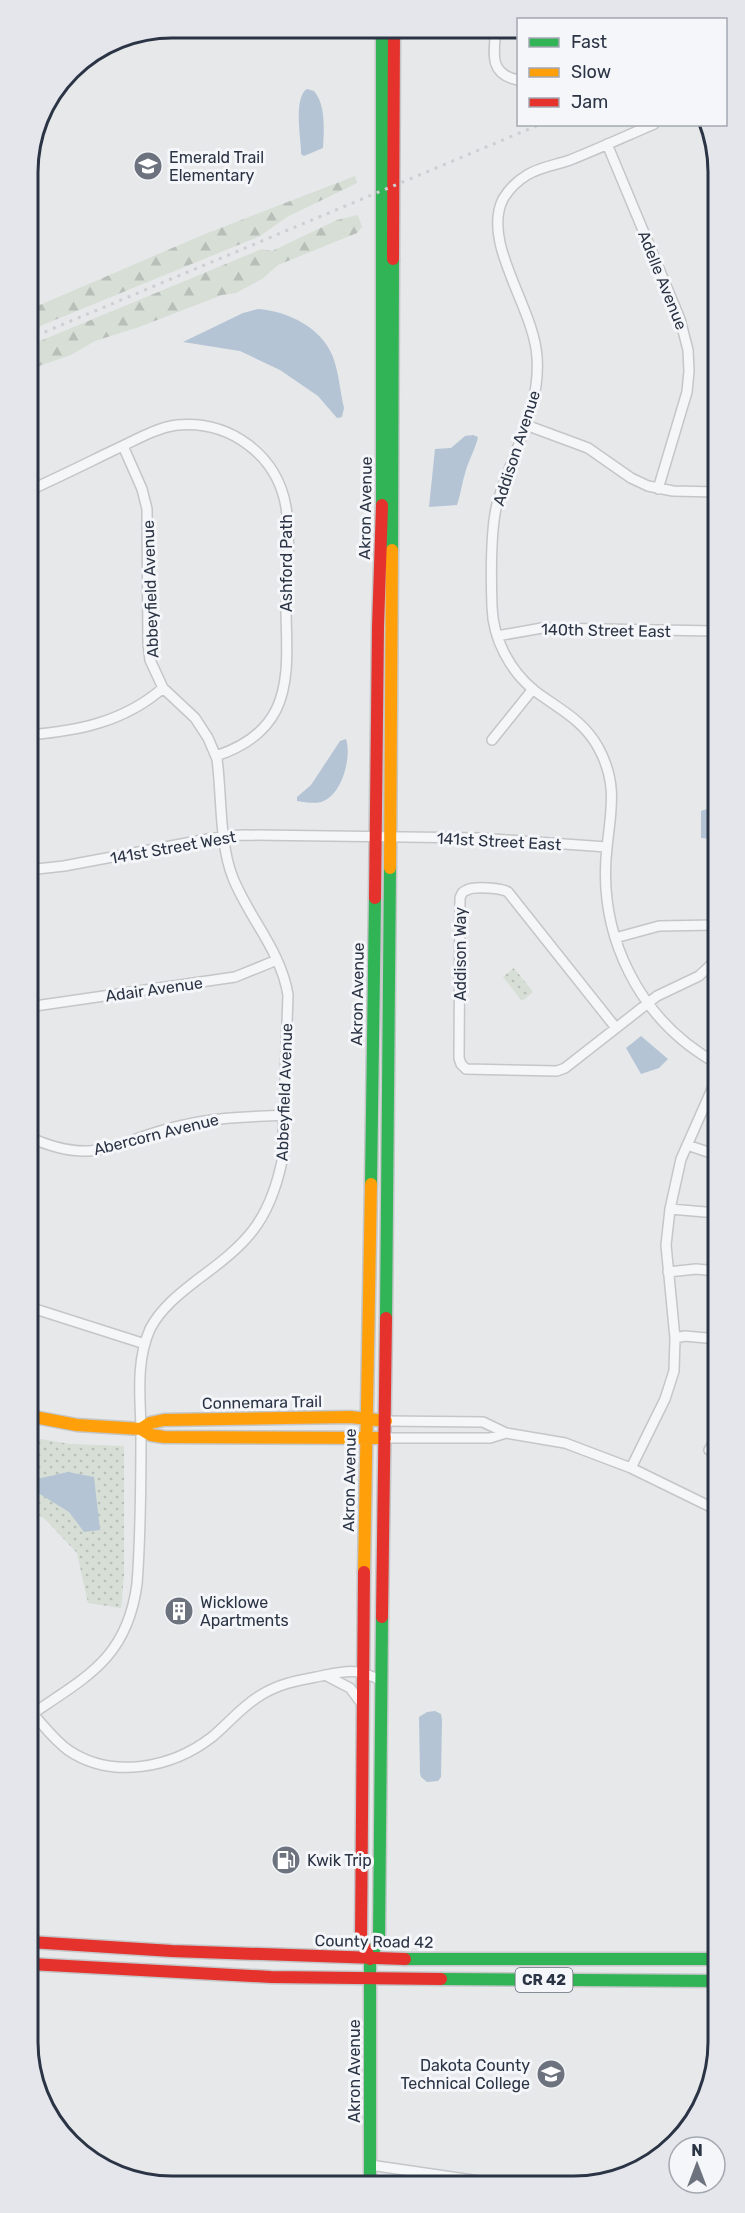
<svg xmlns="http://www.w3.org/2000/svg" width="745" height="2213" font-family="Rubik,sans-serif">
	<defs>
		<pattern id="forest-firs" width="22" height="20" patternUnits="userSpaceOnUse" patternTransform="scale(1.5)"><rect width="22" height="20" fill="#d6ded6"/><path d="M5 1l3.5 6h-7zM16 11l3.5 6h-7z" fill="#b8bfb9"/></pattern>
		<pattern id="park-dots" width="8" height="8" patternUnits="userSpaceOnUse" patternTransform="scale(1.5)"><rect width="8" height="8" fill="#d6ded6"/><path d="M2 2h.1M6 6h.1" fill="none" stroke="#b8bfb9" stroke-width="1.8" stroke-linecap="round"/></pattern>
	</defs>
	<rect width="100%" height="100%" fill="#e6e8ea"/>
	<path fill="url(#forest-firs)" d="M 355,176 L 357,183 L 287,217 L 260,236 L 28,331 L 28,310 L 205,234 Z
		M 358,215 L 362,227 L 357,233 L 278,265 L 262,279 L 236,293 L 222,295 L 139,327 L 95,341 L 71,355 L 36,367 L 28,376 L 28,346 L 262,249 L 272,251 L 337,220 Z"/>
	<path fill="url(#park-dots)" d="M 514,968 L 533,992 L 522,1001 L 503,977 Z
		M 29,1437 L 70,1444 L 124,1446 L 124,1575 L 121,1608 L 88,1603 L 77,1553 L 45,1519 L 29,1510 Z"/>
	<path fill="#b4c4d5" d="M 307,89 L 314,91 C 326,105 324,130 323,148 L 304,156 L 301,154 L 301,149 C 300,134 294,97 307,89 Z
		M 258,309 C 288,311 322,328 333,357 C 339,373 340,392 344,408 L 342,417 L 337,418 L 318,396 L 280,370 L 240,351 L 183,342 L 243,313 Z
		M 473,435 L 478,437 C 476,447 469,460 466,470 C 462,482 461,493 457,505 L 429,507 L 435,449 L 451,448 L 465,436 Z
		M 346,739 C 352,757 342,796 321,802 C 314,804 304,802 297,801 L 297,797 L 311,785 L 340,741 Z
		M 716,806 L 716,839 L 701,838 L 701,811 Z
		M 641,1036 L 668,1059 L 659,1068 L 641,1074 L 626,1048 Z
		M 68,1472 L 94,1477 L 100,1530 L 84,1532 L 69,1512 L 35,1491 L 37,1479 Z
		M 435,1711 L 441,1714 L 442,1720 L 441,1777 L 438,1781 L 427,1782 L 421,1777 L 420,1773 L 419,1717 L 427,1712 Z"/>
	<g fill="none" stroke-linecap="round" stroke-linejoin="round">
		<g stroke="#c4c6c8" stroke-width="12">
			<path id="street" d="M 496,29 C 494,52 488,74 518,80
				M 654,124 C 626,136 598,149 570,160 C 556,165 540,167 527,175 C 517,181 509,189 503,199 C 481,243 534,307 537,357 C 541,409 511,455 497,504 C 490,532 491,577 492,607 C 493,639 510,671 535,691 C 559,709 583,720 598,747 C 618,783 611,810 607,847 C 597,935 639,1020 716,1063
				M 607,144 L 680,319 L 688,350 L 689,371 L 687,392 L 658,489
				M 526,425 L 588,448 L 631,478 L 648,486 L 673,491 L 716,492
				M 28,491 C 57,478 85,464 114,450 C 134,441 155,428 177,425 C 230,420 277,455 286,507 C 291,539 287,575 286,607 C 286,640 291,680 276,710 C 264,734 240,748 216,756
				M 497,636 L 542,628 L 716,631
				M 28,735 C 78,731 124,722 163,688
				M 492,740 L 533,689
				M 28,870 L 64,866 L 224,836 L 245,835 L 479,838 L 607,847
				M 615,938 L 659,926 L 716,925
				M 28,1007 L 235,977 L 277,960
				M 616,1028 L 508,892 C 502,888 474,886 467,890 C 462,892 462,893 460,898 L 459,1058 L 461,1064 L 466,1069 L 557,1071 L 565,1068 L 657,996 L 699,976 L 716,960
				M 29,1137 C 99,1169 119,1138 184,1125 C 218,1117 250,1117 285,1115
				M 687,1145 L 717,1155
				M 670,1209 L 717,1213
				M 668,1272 L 696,1269 L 717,1271
				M 29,1307 L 145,1344
				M 675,1338 L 685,1336 L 717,1339
				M 386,1421 L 483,1422 L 506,1433 L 565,1443 L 631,1468 L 717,1510
				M 385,1438 L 490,1438 L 506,1433
				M 709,1450 L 717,1437
				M 631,1468 L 665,1399 L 674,1371 L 675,1338 L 666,1245 L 670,1209 L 681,1159 L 716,1080
				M 325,1675 L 350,1688 L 362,1704
				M 33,1714 C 44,1726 54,1740 68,1750 C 112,1780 172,1768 212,1737 C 229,1723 242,1706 261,1695 C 282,1682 302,1680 326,1675 C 350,1670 359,1669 382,1681
				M 29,1716 C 86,1677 127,1659 137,1584 C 141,1533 141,1480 141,1428 C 140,1395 136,1361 150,1329 C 161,1308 179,1294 197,1280 C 246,1244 269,1223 282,1161 L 288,995 C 281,951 249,918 233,878 C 219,843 222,796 217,759 L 208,738 L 195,718 L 163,688 L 150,660 L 148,643 L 147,509 L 142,489 L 123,446
				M 370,2165 L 493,2183"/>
		</g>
		<g stroke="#c4c6c8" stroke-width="15">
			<path id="fast" d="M 382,28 L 382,505
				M 392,550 L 393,259
				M 371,1184 L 375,898
				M 386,1318 L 390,868
				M 405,1959 L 718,1959
				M 441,1979 L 718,1981
				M 370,2183 L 370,1959 L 379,1939 L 382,1617"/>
		</g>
		<g stroke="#c4c6c8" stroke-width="15">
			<path id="slow" d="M 390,868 L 392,550
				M 29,1416 L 77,1425 L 141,1429 L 151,1435 L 164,1437 L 385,1438
				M 141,1429 L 150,1423 L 164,1420 L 350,1417 L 386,1421
				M 364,1572 L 371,1184"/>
		</g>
		<g stroke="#c4c6c8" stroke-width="15">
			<path id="jam" d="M 393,259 L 394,28
				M 375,898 L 378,627 L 382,505
				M 364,1572 L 361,1938 L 370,1959
				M 382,1617 L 386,1318
				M 30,1942 L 172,1951 L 405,1959
				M 30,1964 L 271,1977 L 441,1979"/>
		</g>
		<use href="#street" stroke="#f5f6f7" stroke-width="9"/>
		<use href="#fast" stroke="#30b455" stroke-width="12"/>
		<use href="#slow" stroke="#ff9f0a" stroke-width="12"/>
		<use href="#jam" stroke="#e5322d" stroke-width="12"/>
		<path stroke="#cecfd2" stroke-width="3" stroke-dasharray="3 6" stroke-linecap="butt" d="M 28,339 L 541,124"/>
	</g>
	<defs>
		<g id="school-disc" transform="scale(1.5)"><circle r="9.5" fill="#6c737f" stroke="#f4f6f9"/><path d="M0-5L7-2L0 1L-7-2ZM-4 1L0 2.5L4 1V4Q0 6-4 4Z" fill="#fff"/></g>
		<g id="building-disc" transform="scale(1.5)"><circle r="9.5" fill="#6c737f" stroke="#f4f6f9"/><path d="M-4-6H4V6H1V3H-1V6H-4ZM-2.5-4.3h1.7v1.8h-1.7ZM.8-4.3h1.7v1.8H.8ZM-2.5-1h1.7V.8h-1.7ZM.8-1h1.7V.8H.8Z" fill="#fff"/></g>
		<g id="fuel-disc" transform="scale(1.5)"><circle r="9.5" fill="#6c737f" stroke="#f4f6f9"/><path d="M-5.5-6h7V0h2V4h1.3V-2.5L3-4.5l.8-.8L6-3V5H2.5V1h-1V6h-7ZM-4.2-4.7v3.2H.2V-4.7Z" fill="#fff"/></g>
		<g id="university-disc" transform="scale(1.5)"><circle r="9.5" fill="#6c737f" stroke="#f4f6f9"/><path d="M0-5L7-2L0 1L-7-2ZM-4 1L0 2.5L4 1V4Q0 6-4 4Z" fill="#fff"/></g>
	</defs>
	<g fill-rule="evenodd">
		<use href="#school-disc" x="148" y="166"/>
		<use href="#building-disc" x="179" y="1611"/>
		<use href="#fuel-disc" x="286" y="1860"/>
		<use href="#university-disc" x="551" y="2074"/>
	</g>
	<g text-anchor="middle" stroke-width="6" stroke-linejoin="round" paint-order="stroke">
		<rect fill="#f4f6f9" stroke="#676e7b" stroke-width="1.5" x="515.5" y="1968" width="57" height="24" rx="4.5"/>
		<g font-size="15" font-weight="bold" fill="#2b3445">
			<text x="544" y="1985">CR 42</text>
		</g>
		<g font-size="16" fill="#2b3445" stroke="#f4f6f9" text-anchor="start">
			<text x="169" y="163">Emerald Trail<tspan x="169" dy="18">Elementary</tspan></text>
			<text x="200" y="1608">Wicklowe<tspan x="200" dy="18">Apartments</tspan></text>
			<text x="307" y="1866">Kwik Trip</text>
			<text x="530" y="2071" text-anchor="end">Dakota County<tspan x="530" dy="18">Technical College</tspan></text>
		</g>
		<g font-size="16" fill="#2b3445" stroke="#f4f6f9">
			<text transform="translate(663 280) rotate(68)" y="6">Adelle Avenue</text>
			<text transform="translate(516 448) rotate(-72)" y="6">Addison Avenue</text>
			<text transform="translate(365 508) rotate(-89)" y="6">Akron Avenue</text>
			<text transform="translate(286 563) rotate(-90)" y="6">Ashford Path</text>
			<text transform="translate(150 589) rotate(-92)" y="6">Abbeyfield Avenue</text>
			<text transform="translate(606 630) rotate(1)" y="6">140th Street East</text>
			<text transform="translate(499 841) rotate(3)" y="6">141st Street East</text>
			<text transform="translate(173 847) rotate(-10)" y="6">141st Street West</text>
			<text transform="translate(460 954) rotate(-90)" y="6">Addison Way</text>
			<text transform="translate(154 989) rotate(-8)" y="6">Adair Avenue</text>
			<text transform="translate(357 994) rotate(-89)" y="6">Akron Avenue</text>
			<text transform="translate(284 1092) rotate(-88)" y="6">Abbeyfield Avenue</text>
			<text transform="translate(156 1134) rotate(-14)" y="6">Abercorn Avenue</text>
			<text transform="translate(262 1402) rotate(-1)" y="6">Connemara Trail</text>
			<text transform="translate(349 1480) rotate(-89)" y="6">Akron Avenue</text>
			<text transform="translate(374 1941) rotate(1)" y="6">County Road 42</text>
			<text transform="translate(354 2071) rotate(-90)" y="6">Akron Avenue</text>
		</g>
	</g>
	<path d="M0 0H745V2213H0ZM172 38H574A134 134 0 0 1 708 172V2042A134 134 0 0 1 574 2176H172A134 134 0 0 1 38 2042V172A134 134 0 0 1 172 38Z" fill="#e4e6eb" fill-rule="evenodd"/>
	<path fill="none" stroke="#2b3445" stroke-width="3" d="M172 38H574A134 134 0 0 1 708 172V2042A134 134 0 0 1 574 2176H172A134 134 0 0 1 38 2042V172A134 134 0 0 1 172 38Z"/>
	<rect x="517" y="18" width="210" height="108" fill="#f4f6f9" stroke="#a4a8b1" stroke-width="1.5"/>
	<rect x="529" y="38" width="30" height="9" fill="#30b455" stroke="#a4a8b1" stroke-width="1.5"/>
	<text x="571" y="48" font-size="18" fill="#2b3445">Fast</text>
	<rect x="529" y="68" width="30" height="9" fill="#ff9f0a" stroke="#a4a8b1" stroke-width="1.5"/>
	<text x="571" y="78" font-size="18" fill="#2b3445">Slow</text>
	<rect x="529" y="98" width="30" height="9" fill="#e5322d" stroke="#a4a8b1" stroke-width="1.5"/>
	<text x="571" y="108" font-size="18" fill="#2b3445">Jam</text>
	<g transform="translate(697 2165)"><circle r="28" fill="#f4f6f9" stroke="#a4a8b1" stroke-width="1.5"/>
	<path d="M0-4.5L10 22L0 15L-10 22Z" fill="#6c737f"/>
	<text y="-9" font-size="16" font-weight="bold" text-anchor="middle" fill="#2b3445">N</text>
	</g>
</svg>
